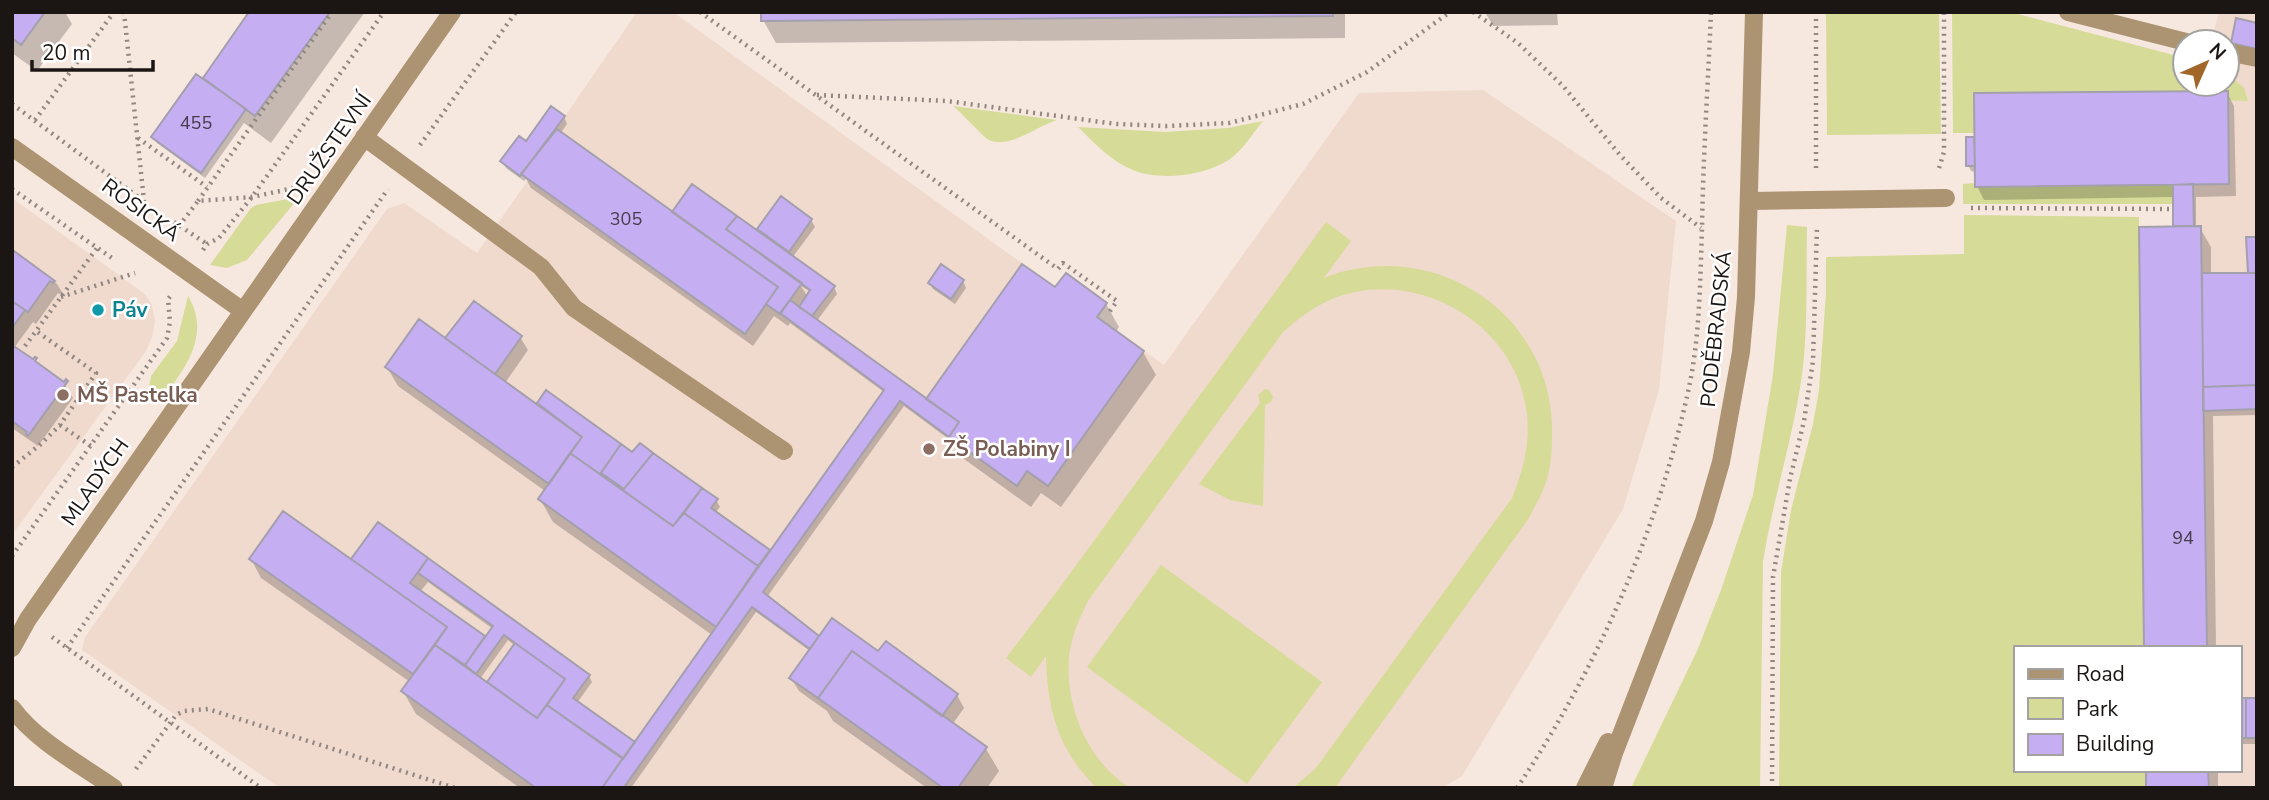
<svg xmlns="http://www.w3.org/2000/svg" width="2269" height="800" font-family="'Nunito Sans',sans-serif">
	<rect width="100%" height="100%" fill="#f7e8df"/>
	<path fill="#f0d9cd" d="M 637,12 L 673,12 L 1055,287 L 1066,273 L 1107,303 L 1098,318 L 1164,365 L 1359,93 L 1483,90 L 1676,221 L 1659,390 L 1623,509 L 1462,776 L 1442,788 L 280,788 L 82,650 L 85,637 L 387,209 L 404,203 L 477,253 L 528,180 L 500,161 L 519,136 L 526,141 L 551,106 L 565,116 Z
		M 2219,12 L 2257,12 L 2257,788 L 2146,788 L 2146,770 L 2239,770 L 2239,648 L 2144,648 L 2139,227 L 2173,226 L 2173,185 L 1975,187 L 1974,93 L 2227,84 L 2227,42 L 2211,42 Z
		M 12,198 L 145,294 L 151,303 L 155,320 L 153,335 L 146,351 L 12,535 Z"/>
	<path fill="#d6db97" d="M 1826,12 L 1939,12 L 1941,134 L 1827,135 Z
		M 1952,12 L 2010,12 L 2185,58 L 2185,84 L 2227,84 L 2227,73 L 2244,88 L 2248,101 L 1974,93 L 1974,133 L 1953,133 Z
		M 953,106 L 1057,120 C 1037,126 1010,149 989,140 C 985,139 960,111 953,106 Z
		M 1263,121 C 1252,134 1242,152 1227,161 C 1202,176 1160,181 1133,170 C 1112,162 1094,143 1078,127 L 1165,132 L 1228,128 Z
		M 1975,183 L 1975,187 L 2173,185 L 2173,204 L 1963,204 L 1963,184 Z
		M 293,198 L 296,201 L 247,260 L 227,268 L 210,265 L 251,208 L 256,205 Z
		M 1964,215 L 2139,217 L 2144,648 L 2015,648 L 2015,770 L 2146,770 L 2146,788 L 1779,788 L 1781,572 L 1791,510 L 1813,424 L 1819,390 L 1826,293 L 1826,257 L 1964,254 Z
		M 1326,222 L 1351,241 L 1324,278 C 1431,236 1549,310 1552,426 C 1552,444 1552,463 1547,479 C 1543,493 1535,505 1529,518 L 1337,785 L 1334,788 L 1293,788 L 1316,768 L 1512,498 C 1523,471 1530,445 1527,415 C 1518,324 1416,265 1332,299 C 1313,307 1298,319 1283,332 L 1088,601 C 1079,619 1071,637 1069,657 C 1065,706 1087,761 1130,788 L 1097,788 C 1058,751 1047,708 1046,656 L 1031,677 L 1006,658 L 1061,586 Z
		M 1787,225 L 1807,227 C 1806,273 1808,321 1803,367 C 1795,433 1773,497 1763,562 L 1760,788 L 1631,788 L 1697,651 L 1721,590 L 1753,495 L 1773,375 Z
		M 188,296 C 208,329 192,359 171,387 L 152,391 L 149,387 L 151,376 L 177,341 Z
		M 1265,389 L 1269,390 L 1273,397 L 1271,402 L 1265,405 L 1263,506 L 1230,500 L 1199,484 L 1260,403 L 1258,395 Z
		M 1161,565 L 1322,682 L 1247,784 L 1087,667 Z"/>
	<path fill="#0003" fill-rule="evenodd" d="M 12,12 L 65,12 L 72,24 L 37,71 L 12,53 Z
		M 252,12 L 365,12 L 271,143 L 244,123 L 205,178 L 157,143 L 153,137 L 209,85 L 205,78 Z
		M 762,12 L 1345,12 L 1345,38 L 776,43 L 763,20 Z
		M 1485,12 L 1557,12 L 1558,25 L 1493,26 Z
		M 2227,93 L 2234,106 L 2236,196 L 2196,197 L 2196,228 L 2200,228 L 2211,247 L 2211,275 L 2250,274 L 2257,239 L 2257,415 L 2213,416 L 2216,648 L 2146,648 L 2176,228 L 2174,197 L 1984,200 L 1977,186 L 1976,172 L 1971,171 L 1968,165 L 1973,139 L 1976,144 Z
		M 564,117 L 567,124 L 560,134 L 672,214 L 757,232 L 781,199 L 811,220 L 815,227 L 792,258 L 834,287 L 837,294 L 816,322 L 927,401 L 1055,290 L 1066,275 L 1106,304 L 1119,327 L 1115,333 L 1143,352 L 1156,375 L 1061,507 L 1041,493 L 1031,507 L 964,459 L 954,443 L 904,406 L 767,597 L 819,639 L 879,654 L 957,695 L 964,708 L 952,725 L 986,749 L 999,771 L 987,788 L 927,788 L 833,721 L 827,711 L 799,691 L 791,678 L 810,651 L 756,612 L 631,788 L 520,788 L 416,714 L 403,691 L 410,682 L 261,578 L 251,559 L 351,562 L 378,525 L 589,676 L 592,682 L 577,703 L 636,744 L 712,635 L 553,522 L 540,499 L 545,491 L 398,386 L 387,367 L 451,344 L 520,337 L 528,350 L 505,383 L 544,411 L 539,403 L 546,393 L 633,455 L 652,454 L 716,500 L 720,507 L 715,513 L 770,553 L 884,392 L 790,323 L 788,326 L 774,316 L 753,346 L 531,188 L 526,179 L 524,181 L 506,168 L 502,162 ZM 801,286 L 811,292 L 808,297 ZM 428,582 L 493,629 L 485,640 L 420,592 ZM 441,633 L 444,635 L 421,666 L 419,664 ZM 508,640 L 515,646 L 487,684 L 480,679 Z
		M 15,253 L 57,284 L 65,297 L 58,293 L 36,324 L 33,322 L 14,348 L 65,385 L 73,398 L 38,446 L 12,428 L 12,257 Z
		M 963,281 L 966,288 L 955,304 L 933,289 L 930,283 Z
		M 2239,700 L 2257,700 L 2257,744 L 2239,744 Z
		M 2147,770 L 2218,770 L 2218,788 L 2148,788 Z"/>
	<path fill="#c6aef3" stroke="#a39fad" stroke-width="2" d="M 12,12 L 45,12 L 21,45 L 12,38 Z
		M 249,12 L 330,12 L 255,116 L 203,78 Z
		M 761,12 L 1333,12 L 1333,16 L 761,21 Z
		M 2236,18 L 2257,23 L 2257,49 L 2231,43 Z
		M 196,74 L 246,109 L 201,173 L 151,137 Z
		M 2228,91 L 2229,184 L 1975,187 L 1974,93 Z
		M 551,106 L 565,116 L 520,176 L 500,161 L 519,136 L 526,141 Z
		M 557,129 L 778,287 L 745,334 L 521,174 Z
		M 1966,137 L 1974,137 L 1975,166 L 1966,166 Z
		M 692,184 L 737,216 L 726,229 L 802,283 L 780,314 L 766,304 L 778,287 L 672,212 Z
		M 2193,184 L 2194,226 L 2173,226 L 2173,185 Z
		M 781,196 L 812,219 L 789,252 L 757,229 Z
		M 737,216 L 835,286 L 812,316 L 799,307 L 810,290 L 726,229 Z
		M 2201,226 L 2207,648 L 2144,648 L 2139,227 Z
		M 2246,237 L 2257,237 L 2257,273 L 2248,273 Z
		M 14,251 L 55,281 L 53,283 L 50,281 L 28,312 L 12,301 L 12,254 Z
		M 941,264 L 964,280 L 951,299 L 928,283 Z
		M 1022,264 L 1055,287 L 1066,273 L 1107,303 L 1097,317 L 1144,351 L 1048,486 L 1027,471 L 1017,486 L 949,437 L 959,422 L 926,399 Z
		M 2202,273 L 2257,273 L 2257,385 L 2203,387 Z
		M 790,300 L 959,422 L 949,437 L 900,401 L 763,592 L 819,636 L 810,649 L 752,607 L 625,786 L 627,788 L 602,788 L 884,390 L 780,313 Z
		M 12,301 L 25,310 L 12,328 Z
		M 474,301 L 522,336 L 495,374 L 445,338 Z
		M 419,319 L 582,437 L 549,484 L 385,367 Z
		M 12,345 L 33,359 L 35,357 L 37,358 L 35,361 L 64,382 L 66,379 L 68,381 L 28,436 L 26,434 L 27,432 L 12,421 Z
		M 2257,385 L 2257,409 L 2203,411 L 2203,387 Z
		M 546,390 L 621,444 L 600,474 L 570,453 L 582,437 L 537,403 Z
		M 640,443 L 653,453 L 624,489 L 601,473 L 621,444 L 632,452 Z
		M 570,453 L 673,526 L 684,513 L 758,566 L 716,627 L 538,499 Z
		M 653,453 L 702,488 L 673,526 L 600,474 L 601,473 L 624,489 Z
		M 702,488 L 718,499 L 711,508 L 770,550 L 758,566 L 684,513 Z
		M 283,511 L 447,627 L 413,674 L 249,559 Z
		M 378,522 L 428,558 L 410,583 L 485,636 L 465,665 L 435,645 L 447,627 L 351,559 Z
		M 428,558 L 590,675 L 573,698 L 635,742 L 623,759 L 547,705 L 565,679 L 504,635 L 476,674 L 465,665 L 493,626 L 418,573 Z
		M 832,618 L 878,651 L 886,641 L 958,694 L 942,716 L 852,651 L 818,698 L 789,678 Z
		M 515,643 L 565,679 L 537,718 L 487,682 Z
		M 435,645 L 537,718 L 547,705 L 623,758 L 602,788 L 536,788 L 401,691 Z
		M 852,651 L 987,747 L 958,788 L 943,788 L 818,698 Z
		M 2239,698 L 2246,698 L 2246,738 L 2239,738 Z
		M 2246,698 L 2257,698 L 2257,738 L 2246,738 Z
		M 2146,770 L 2208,770 L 2209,788 L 2146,788 Z"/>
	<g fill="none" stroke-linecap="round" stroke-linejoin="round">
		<path stroke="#918781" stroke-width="4.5" stroke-dasharray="2 5" stroke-linecap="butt" d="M 124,12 L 144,201
			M 700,12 L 1058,269 L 1063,263 L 1117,301 L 1108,314
			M 1473,12 L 1518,43 L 1563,86 L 1620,155 L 1661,198 L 1701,228
			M 1816,12 L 1816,172
			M 817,95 L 947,101 L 1116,124 L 1167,126 L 1229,123 L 1303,104 L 1367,72 L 1450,12
			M 12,104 L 141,199
			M 35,120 L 114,12
			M 138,138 L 207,187
			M 420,145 L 516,12
			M 1939,168 L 1944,152 L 1944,12
			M 12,189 L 112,258
			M 198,201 L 332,12
			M 1971,208 L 2173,209
			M 174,222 L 207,244
			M 179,226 L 198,201 L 252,197 L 294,188
			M 203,250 L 207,244 L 219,238 L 252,197 L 384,12
			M 61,297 L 135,273
			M 25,346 L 97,248
			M 60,425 L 91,446
			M 12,467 L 41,444 L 60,425 L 96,373 L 36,331
			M 12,556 L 167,338 L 170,322 L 168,299 L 172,294
			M 52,637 L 261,788
			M 67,648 L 388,189
			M 136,769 L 176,715 L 184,711 L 208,709 L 455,788
			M 1517,788 C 1597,668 1657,533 1688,392 C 1700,338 1700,283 1702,229 C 1703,157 1708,84 1711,12
			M 1772,788 L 1773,577 L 1790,479 L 1804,421 L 1813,361 L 1817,227"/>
		<path stroke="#ac9371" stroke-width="18" d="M 2068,12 L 2186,42
			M 2227,52 L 2257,58
			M 364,137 L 541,267 L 574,308 L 784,451
			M 12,147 L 243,311
			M 1751,201 L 1946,198
			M 12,648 L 28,619 L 452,12
			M 12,708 C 37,742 80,764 114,788
			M 1585,788 L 1608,742
			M 1603,788 L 1614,753 L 1704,521 L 1721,462 L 1741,352 L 1746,297 L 1754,12"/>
	</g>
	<circle fill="#0f9aa8" stroke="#fff" stroke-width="2.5" cx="98" cy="310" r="7"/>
	<g fill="#8d6e63" stroke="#fff" stroke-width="2.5">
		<circle cx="63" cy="395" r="7"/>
		<circle cx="929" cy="449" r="7"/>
	</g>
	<g text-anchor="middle" stroke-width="5" stroke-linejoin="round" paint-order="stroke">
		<g font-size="18" fill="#463c4b">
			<text x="196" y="129">455</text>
			<text x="626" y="225">305</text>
			<text x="2183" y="544">94</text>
		</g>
		<g font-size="21" fill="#1b1613" stroke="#fff">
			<text transform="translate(329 149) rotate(-55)" y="7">DRUŽSTEVNÍ</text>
			<text transform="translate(141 210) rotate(36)" y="7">ROSICKÁ</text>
			<text transform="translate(1716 329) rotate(-84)" y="7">PODĚBRADSKÁ</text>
			<text transform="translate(95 482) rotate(-55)" y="7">MLADÝCH</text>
		</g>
		<g font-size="21" font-weight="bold" fill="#0d838f" stroke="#fff" text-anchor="start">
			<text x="112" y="317">Páv</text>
		</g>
		<g font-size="21" font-weight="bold" fill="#785e54" stroke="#fff" text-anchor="start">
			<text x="77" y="402">MŠ Pastelka</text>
			<text x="943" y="456">ZŠ Polabiny I</text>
		</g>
	</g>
	<rect width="2269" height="800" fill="none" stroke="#1b1613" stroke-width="28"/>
	<rect x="2014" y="646" width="228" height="126" fill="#ffffff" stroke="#a4a2a1" stroke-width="2"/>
	<rect x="2028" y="669" width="35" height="10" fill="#ac9371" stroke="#a4a2a1" stroke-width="2"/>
	<text x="2076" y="681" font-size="21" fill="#1b1613">Road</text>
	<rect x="2028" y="698" width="35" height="21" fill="#d6db97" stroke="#a4a2a1" stroke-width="2"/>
	<text x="2076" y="716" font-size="21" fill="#1b1613">Park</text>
	<rect x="2028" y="734" width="35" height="21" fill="#c6aef3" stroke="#a4a2a1" stroke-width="2"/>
	<text x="2076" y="751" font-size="21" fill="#1b1613">Building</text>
	<g transform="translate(2206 63) rotate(45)"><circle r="33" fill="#ffffff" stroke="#a4a2a1" stroke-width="2"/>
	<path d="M0-5L12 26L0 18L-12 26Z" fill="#a26628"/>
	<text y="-10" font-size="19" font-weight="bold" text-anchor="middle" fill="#1b1613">N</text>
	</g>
	<path d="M32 60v10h121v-10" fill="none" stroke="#1b1613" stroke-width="3.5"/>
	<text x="42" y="60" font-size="21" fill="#1b1613" stroke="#ffffff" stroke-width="5" paint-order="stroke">20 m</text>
</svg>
